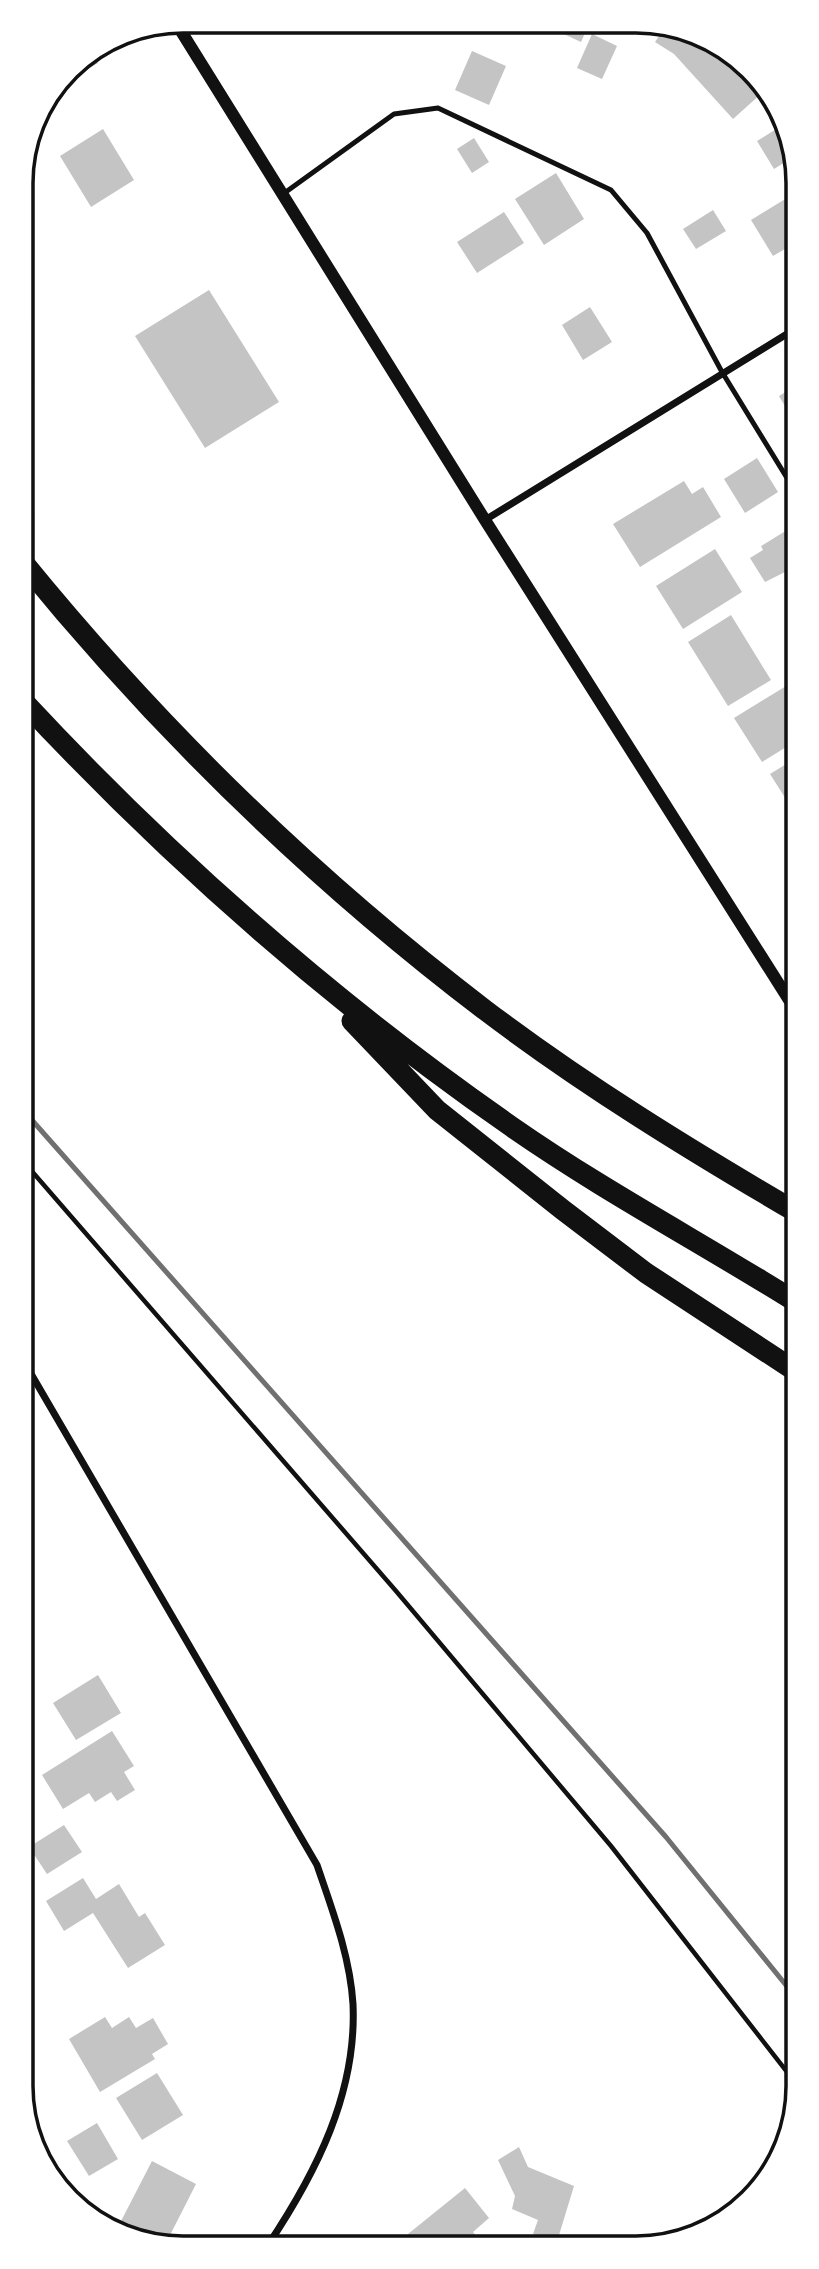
<svg xmlns="http://www.w3.org/2000/svg" width="819" height="2269" font-family="'IBM Plex Serif',serif">
	<rect width="100%" height="100%" fill="#fff"/>
	<path fill="#c4c4c4" d="M 540,23 L 586,24 L 589,24 L 581,42 Z
		M 667,24 L 750,68 L 763,92 L 733,119 L 674,54 L 655,42 Z
		M 592,34 L 617,46 L 602,79 L 577,68 Z
		M 472,51 L 506,66 L 489,105 L 455,90 Z
		M 91,52 L 98,63 L 55,89 L 76,62 Z
		M 781,126 L 795,156 L 774,169 L 757,141 Z
		M 103,129 L 134,180 L 91,207 L 60,156 Z
		M 474,138 L 489,162 L 472,173 L 457,149 Z
		M 556,173 L 584,219 L 544,245 L 515,199 Z
		M 795,193 L 795,243 L 773,256 L 751,220 Z
		M 713,210 L 726,231 L 696,249 L 683,229 Z
		M 504,212 L 524,243 L 477,273 L 457,242 Z
		M 209,290 L 279,402 L 205,448 L 135,336 Z
		M 590,307 L 612,342 L 583,360 L 562,325 Z
		M 795,386 L 795,423 L 779,396 Z
		M 757,458 L 778,492 L 745,513 L 724,479 Z
		M 684,481 L 692,494 L 703,487 L 721,517 L 640,567 L 613,524 Z
		M 792,527 L 795,532 L 795,567 L 765,582 L 750,558 L 763,550 L 761,546 Z
		M 715,549 L 742,592 L 683,629 L 656,586 Z
		M 731,615 L 771,680 L 728,706 L 688,642 Z
		M 796,680 L 796,741 L 762,762 L 734,718 Z
		M 796,758 L 796,815 L 770,774 Z
		M 98,1675 L 121,1713 L 76,1740 L 53,1703 Z
		M 112,1731 L 134,1766 L 124,1772 L 135,1790 L 117,1801 L 111,1792 L 95,1802 L 89,1793 L 63,1809 L 42,1775 Z
		M 64,1825 L 82,1852 L 47,1874 L 29,1847 Z
		M 83,1878 L 96,1899 L 119,1884 L 139,1917 L 145,1913 L 165,1945 L 128,1968 L 93,1913 L 64,1931 L 46,1901 Z
		M 105,2017 L 112,2028 L 129,2017 L 136,2028 L 153,2018 L 168,2044 L 152,2054 L 155,2059 L 100,2092 L 69,2039 Z
		M 157,2073 L 183,2115 L 142,2140 L 116,2098 Z
		M 97,2123 L 118,2159 L 89,2176 L 67,2141 Z
		M 519,2147 L 528,2167 L 574,2186 L 556,2245 L 533,2234 L 538,2220 L 512,2209 L 515,2196 L 498,2160 Z
		M 152,2161 L 196,2184 L 165,2245 L 157,2245 L 119,2225 Z
		M 465,2188 L 489,2218 L 473,2232 L 483,2245 L 417,2245 L 408,2234 Z"/>
	<g fill="none" stroke-linecap="round" stroke-linejoin="round">
		<path stroke="#111" stroke-width="4.5" d="M 23,1161 L 396,1591 L 611,1846 L 798,2086"/>
		<path stroke="#111" stroke-width="5" d="M 283,194 L 394,114 L 438,108 L 611,190 L 647,233 L 722,372 L 795,491"/>
		<path stroke="#111" stroke-width="7" d="M 485,520 L 795,329
			M 23,1360 L 317,1865 C 332,1909 350,1956 353,2004 C 357,2093 316,2173 268,2245"/>
		<path stroke="#111" stroke-width="12" d="M 176,23 L 485,520 L 796,1011"/>
		<path stroke="#111" stroke-width="21" d="M 22,561 C 158,728 314,880 485,1010 C 584,1085 690,1150 796,1212
			M 22,700 C 169,858 335,1004 512,1127 C 604,1191 702,1243 796,1302
			M 352,1021 L 437,1110 L 563,1210 L 646,1273 L 797,1372"/>
		<path stroke="#707070" stroke-width="5" d="M 23,1110 L 666,1837 L 798,2000"/>
	</g>
	<path d="M0 0H819V2269H0ZM183 33H636A150 150 0 0 1 786 183V2086A150 150 0 0 1 636 2236H183A150 150 0 0 1 33 2086V183A150 150 0 0 1 183 33Z" fill="#fff" fill-rule="evenodd"/>
	<path fill="none" stroke="#111" stroke-width="3.5" d="M183 33H636A150 150 0 0 1 786 183V2086A150 150 0 0 1 636 2236H183A150 150 0 0 1 33 2086V183A150 150 0 0 1 183 33Z"/>
</svg>
